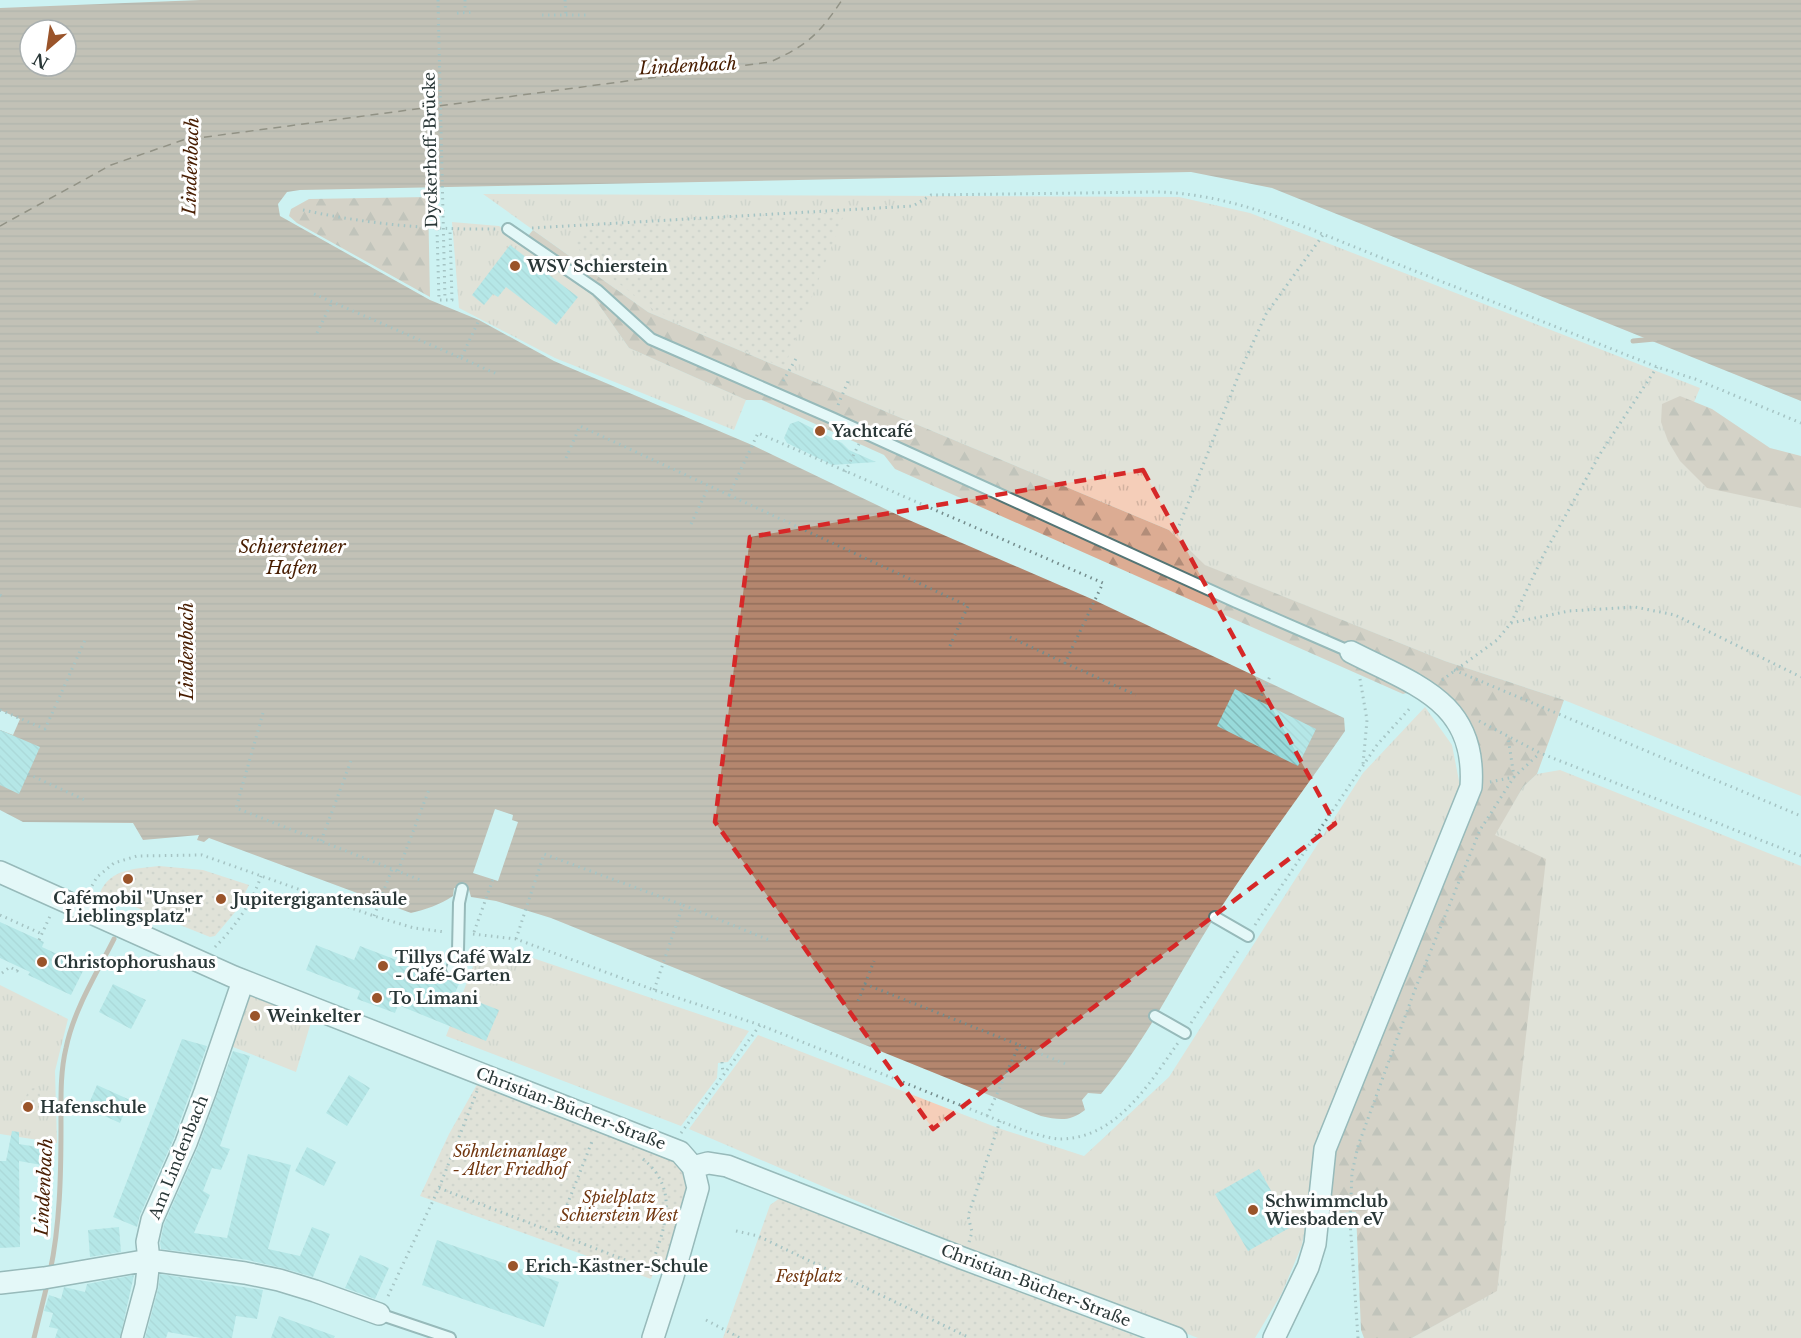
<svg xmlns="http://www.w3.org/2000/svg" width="1801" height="1338" font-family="'Libre Baskerville',serif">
	<defs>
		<pattern id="grass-tufts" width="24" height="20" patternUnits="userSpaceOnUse" patternTransform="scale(1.5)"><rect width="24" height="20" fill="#f5ceb9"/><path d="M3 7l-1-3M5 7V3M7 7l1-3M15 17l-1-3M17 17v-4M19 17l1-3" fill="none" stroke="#d2b2a0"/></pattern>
		<pattern id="forest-firs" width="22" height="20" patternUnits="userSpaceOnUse" patternTransform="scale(1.5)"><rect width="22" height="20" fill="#dcac93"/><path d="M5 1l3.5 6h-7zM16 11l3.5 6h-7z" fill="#b28d79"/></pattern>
		<pattern id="park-dots" width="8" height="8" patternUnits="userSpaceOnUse" patternTransform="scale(1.5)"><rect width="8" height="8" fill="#f5ceb9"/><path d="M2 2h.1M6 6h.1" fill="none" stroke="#d2b2a0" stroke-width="1.8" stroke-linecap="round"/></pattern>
		<pattern id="water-rules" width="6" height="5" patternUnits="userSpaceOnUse" patternTransform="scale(1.5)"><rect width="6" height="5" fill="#b4866e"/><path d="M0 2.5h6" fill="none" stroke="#926e5b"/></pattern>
		<pattern id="building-back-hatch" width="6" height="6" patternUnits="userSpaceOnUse" patternTransform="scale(1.5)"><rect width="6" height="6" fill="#98dada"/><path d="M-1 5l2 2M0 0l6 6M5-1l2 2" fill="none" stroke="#83bcbc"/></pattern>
	</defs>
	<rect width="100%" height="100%" fill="#cdf2f2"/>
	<path fill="url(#grass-tufts)" d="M 483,194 L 1179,197 L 1250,213 L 1700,388 L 1680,435 L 1801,483 L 1801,796 L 1564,700 L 1445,661 L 1204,565 L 1169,530 L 648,312 Z
		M 452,222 L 499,226 L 592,295 L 629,348 L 746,400 L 734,430 L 555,358 L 459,308 Z
		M 1425,707 L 1452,745 L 1460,786 L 1308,1212 L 1302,1245 L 1282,1293 L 1255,1338 L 1198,1338 L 966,1248 L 689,1129 L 758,1035 L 998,1128 L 1084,1156 L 1169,1077 L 1363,773 Z
		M 1560,770 L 1801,866 L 1801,1338 L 1412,1338 L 1497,1290 L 1494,835 L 1523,787 L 1537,774 Z
		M 481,946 L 518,953 L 749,1031 L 728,1062 L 718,1063 L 717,1078 L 681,1126 L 446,1036 Z
		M 0,985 L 68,1019 L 55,1071 L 57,1143 L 0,1134 Z
		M 243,993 L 312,1019 L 296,1072 L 228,1045 Z"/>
	<path fill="url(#forest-firs)" d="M 428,197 L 430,297 L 297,223 L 289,216 L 291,209 L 309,199 Z
		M 533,230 L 648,312 L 1169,530 L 1205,565 L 1445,661 L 1564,700 L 1537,774 L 1523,787 L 1495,835 L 1546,859 L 1497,1291 L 1412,1338 L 1364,1338 L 1361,1330 L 1356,1212 L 1328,1214 L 1336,1144 L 1477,760 L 1427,687 L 1403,694 L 895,469 L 884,455 L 762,400 L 746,400 L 629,348 L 592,295 L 522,243 Z
		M 1680,396 L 1712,409 L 1770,448 L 1801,456 L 1801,508 L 1707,488 L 1680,461 L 1668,441 L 1661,422 L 1662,404 Z"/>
	<path fill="url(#park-dots)" d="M 845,212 L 784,368 L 654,310 L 596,266 L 573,243 L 588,224 Z
		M 159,866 L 203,870 L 249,885 L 236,911 L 215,936 L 210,937 L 100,893 C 110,868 136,869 159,866 Z
		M 480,1079 L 670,1158 L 683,1172 L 688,1193 L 666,1271 L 655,1269 L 651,1279 L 420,1196 L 449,1134 Z
		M 35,1088 L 39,1089 L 41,1102 L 36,1113 L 29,1111 L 25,1107 L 25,1099 L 29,1089 Z
		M 780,1198 L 1141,1338 L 723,1338 L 770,1205 Z"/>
	<path fill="url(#water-rules)" fill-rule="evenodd" d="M 200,0 L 1801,0 L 1801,401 L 1272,188 L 1191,172 L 300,190 L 287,192 L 278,204 L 280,216 L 430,300 L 479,320 L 554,361 L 752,445 L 902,517 L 1094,600 L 1344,718 L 1345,731 C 1302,793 1256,854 1214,918 C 1177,976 1147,1041 1101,1094 L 1088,1093 L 1082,1100 L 1085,1110 C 1070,1122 1059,1120 1041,1116 L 551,918 L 496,901 L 471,897 L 469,890 L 454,888 L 453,896 C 439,905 427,909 411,913 L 209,838 L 204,842 L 197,840 L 199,835 L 143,840 L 133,823 L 23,822 L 0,810 L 0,8 ZM 30,30 L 66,30 L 66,66 L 30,66 Z"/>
	<path fill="#cdf2f2" d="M 0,710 L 20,719 L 13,735 L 0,730 Z
		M 495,809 L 513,815 L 512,820 L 518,822 L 498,881 L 473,873 Z"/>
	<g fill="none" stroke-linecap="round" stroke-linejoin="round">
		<path stroke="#b4866e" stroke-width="5" d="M 1633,341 L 1655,339
			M 50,1272 C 60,1225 61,1174 61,1126 C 61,1099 60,1073 66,1048 C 74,1009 97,973 114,939
			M 34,1338 L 48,1281"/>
		<path stroke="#481d01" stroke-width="1.5" stroke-dasharray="8 6" stroke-linecap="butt" d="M 0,226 L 111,165 L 183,140 L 770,62 C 808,45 819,34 842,0"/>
	</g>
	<path fill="url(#building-back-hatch)" d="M 510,245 L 578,297 L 556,325 L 506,287 L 498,297 L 493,294 L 484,305 L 472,295 Z
		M 798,421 L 842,443 L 849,450 L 876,462 L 832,465 L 787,443 L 784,438 L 790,424 Z
		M 1235,689 L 1316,729 L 1298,766 L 1217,726 Z
		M 0,730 L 40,747 L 19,794 L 0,785 Z
		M 0,922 L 44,942 L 42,947 L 85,967 L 71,995 L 28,975 L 30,972 L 0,958 Z
		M 316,945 L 354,960 L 360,946 L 459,984 L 455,993 L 499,1010 L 486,1041 L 398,1005 L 395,1013 L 357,999 L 360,991 L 306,970 Z
		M 113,984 L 146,1000 L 131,1029 L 99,1012 Z
		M 182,1039 L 207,1046 L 174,1138 L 140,1215 L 137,1227 L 113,1217 Z
		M 233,1051 L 250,1056 L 220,1146 L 230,1149 L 221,1170 L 212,1168 L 203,1191 L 210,1195 L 194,1233 L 227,1238 L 248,1154 L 291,1165 L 268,1249 L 300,1256 L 312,1227 L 330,1234 L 313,1277 L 282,1268 L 248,1260 L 161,1249 L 160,1243 L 164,1224 L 198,1147 Z
		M 349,1075 L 370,1088 L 347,1126 L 326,1113 Z
		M 97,1085 L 130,1100 L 120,1123 L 87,1108 Z
		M 12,1131 L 19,1132 L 19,1144 L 50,1149 L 47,1166 L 19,1161 L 20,1247 L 0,1248 L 0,1161 L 6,1161 Z
		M 307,1147 L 336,1162 L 324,1186 L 295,1171 Z
		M 1259,1169 L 1291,1227 L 1248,1251 L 1215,1194 Z
		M 119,1227 L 121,1252 L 90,1257 L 88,1230 Z
		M 437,1240 L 559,1282 L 544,1327 L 422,1285 Z
		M 360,1255 L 389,1268 L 375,1299 L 345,1288 Z
		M 160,1274 L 263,1290 L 257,1319 L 236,1316 L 232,1338 L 201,1338 L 168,1332 L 166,1338 L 145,1338 L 158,1289 Z
		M 134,1275 L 120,1338 L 55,1338 L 58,1329 L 49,1327 L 53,1313 L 44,1311 L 49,1295 L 61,1299 L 64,1287 L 85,1292 L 87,1284 Z
		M 279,1316 L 335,1336 L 334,1338 L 271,1338 Z"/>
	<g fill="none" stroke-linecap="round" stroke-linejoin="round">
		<g stroke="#547575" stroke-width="14">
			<path id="lane" d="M 508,229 L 597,290 L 651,339 L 832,418 L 1236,602 L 1351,652
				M 1215,917 L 1248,936
				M 452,969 L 458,951 L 459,903 L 462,889
				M 1155,1016 L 1185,1033
				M 379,1314 L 450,1338"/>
		</g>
		<g stroke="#547575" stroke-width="24">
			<path id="street" d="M 0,872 L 234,977 L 680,1152 L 693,1167 L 698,1188 L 673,1276 L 653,1338
				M 693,1167 L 708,1163 L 727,1166 L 962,1258 L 1176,1338
				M 0,1283 L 44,1278 L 149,1260 L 245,1273 L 279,1280 L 315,1291 L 379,1314
				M 132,1338 L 146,1286 L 149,1260 L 147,1242 L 152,1220 L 186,1143 L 205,1092 L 243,981
				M 1274,1338 L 1308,1267 L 1315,1244 L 1325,1149 L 1471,787 C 1477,701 1415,685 1351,652"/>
		</g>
		<path stroke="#748c8c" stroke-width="3" stroke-dasharray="1.5 4.5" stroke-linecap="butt" d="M 465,0 L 465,12
			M 565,0 L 566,15
			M 457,13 L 475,12
			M 542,15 L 587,15
			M 303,210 C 367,224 431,230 496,229
			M 532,228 L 913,206 L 931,195 L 1155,192 C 1233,193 1306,228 1377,256 C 1471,293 1564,330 1657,367 L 1695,379 L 1801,423
			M 437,229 L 439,300 L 452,300 L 450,230
			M 314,294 L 461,358 L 479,320
			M 317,333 L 332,302
			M 461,358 L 497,374
			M 783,381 L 797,357
			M 838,405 L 849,379
			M 566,458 L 580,426 L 729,495 L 758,433 L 1103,583 L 1065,663 L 1136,695
			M 845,472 L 859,444
			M 729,495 L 968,606 L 949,648
			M 691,524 L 709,486
			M 1177,531 L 1241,369 L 1266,314 L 1323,235
			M 0,595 L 5,598
			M 1511,623 L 1569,611 L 1635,607 L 1675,615 L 1801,677
			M 1010,637 L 1065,663
			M 1454,670 L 1801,816
			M 1360,679 L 1367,720 L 1363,764
			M 1442,680 L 1497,640 L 1511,623 L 1544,554 L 1600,454 L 1657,367
			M 1259,701 L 1271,674
			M 0,710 L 45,729 L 86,638
			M 263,713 L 236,808 L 423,881
			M 1479,721 L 1540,753 L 1801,856
			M 28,774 L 87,801
			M 1490,782 L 1514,777 L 1508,737
			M 321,841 L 352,758
			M 398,871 L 430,787
			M 89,891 L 97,877 L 114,863 L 137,856 L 202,855 L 374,916 L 414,928 L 445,932
			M 0,915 L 42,934
			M 374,916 L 392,869
			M 1255,925 L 1377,745 L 1412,706
			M 474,932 L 493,879
			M 473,934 L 516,939 L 654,990 L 760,1025 L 1025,1131 C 1037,1134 1050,1139 1061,1139 C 1117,1138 1149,1084 1178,1043
			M 516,939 L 544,854 L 683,905
			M 39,940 L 51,914
			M 215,947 C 235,927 252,903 261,876
			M 2,973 L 10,967 L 17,971 L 19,967
			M 865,984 L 874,961
			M 654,990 L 683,905 L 769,940
			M 858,1001 L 865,984 L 1019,1045
			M 1191,1023 L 1240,948
			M 722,1062 L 723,1074
			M 987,1116 L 1019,1045 L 1066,1064
			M 681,1133 L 760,1025
			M 643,1159 C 682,1191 663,1231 650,1270
			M 439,1188 L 651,1270
			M 1336,1222 L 1350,1221
			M 736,1231 L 758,1236 L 970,1338
			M 556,1233 L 593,1139
			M 969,1242 L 972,1232 L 968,1216 L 1000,1121
			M 388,1296 L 439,1188 L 477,1091
			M 706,1320 L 740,1338
			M 1358,1338 L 1350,1221 L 1352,1173 L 1358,1146 L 1414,992 L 1480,830 L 1514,777 L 1540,753"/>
		<use href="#lane" stroke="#fff" stroke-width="10"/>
		<use href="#street" stroke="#fff" stroke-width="21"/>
		<path stroke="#748c8c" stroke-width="3" stroke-dasharray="1.5 4.5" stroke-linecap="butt" d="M 438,0 L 445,300"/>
	</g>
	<path d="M0 0H1801V1338H0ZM 1143,470 L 1335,824 L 933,1129 L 715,822 L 750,537 Z" fill="#cdf2f2" fill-opacity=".55" fill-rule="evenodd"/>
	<path fill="none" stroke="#d62828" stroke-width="4.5" stroke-dasharray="12 8" stroke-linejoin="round" d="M 1143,470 L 1335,824 L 933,1129 L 715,822 L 750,537 Z"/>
	<g fill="#9a542a" stroke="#fff" stroke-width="2">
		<circle cx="515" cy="266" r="6"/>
		<circle cx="820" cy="431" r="6"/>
		<circle cx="128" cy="879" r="6"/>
		<circle cx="221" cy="899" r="6"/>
		<circle cx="42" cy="962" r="6"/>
		<circle cx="383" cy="966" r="6"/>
		<circle cx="377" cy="998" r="6"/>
		<circle cx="255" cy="1016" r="6"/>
		<circle cx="28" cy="1107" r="6"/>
		<circle cx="1253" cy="1210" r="6"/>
		<circle cx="513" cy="1266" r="6"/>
	</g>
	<g text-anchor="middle" stroke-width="6" stroke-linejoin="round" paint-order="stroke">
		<g font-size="16" fill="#293737" stroke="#fff">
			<text transform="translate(430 150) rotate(-91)" y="6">Dyckerhoff-Brücke</text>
			<text transform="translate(571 1108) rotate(21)" y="6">Christian-Bücher-Straße</text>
			<text transform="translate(178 1157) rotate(-68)" y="6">Am Lindenbach</text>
			<text transform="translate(1036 1285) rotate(21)" y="6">Christian-Bücher-Straße</text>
		</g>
		<g font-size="16" font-weight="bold" fill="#293737" stroke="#fff" text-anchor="start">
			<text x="527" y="272">WSV Schierstein</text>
			<text x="832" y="437">Yachtcafé</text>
			<text x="128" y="904" text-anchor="middle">Cafémobil "Unser<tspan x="128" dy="18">Lieblingsplatz"</tspan></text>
			<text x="233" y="905">Jupitergigantensäule</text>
			<text x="395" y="963">Tillys Café Walz<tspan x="395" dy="18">- Café-Garten</tspan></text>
			<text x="54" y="968">Christophorushaus</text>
			<text x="389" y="1004">To Limani</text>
			<text x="267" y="1022">Weinkelter</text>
			<text x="40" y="1113">Hafenschule</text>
			<text x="1265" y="1207">Schwimmclub<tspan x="1265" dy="18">Wiesbaden eV</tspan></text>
			<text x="525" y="1272">Erich-Kästner-Schule</text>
		</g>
		<g font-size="16" font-style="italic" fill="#70360f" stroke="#fff">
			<text x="510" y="1157">Söhnleinanlage<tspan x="510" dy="18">- Alter Friedhof</tspan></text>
			<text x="619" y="1203">Spielplatz<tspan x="619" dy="18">Schierstein West</tspan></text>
			<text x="809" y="1282">Festplatz</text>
		</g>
		<g font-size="18" font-style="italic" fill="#481d01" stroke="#fff">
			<text transform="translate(688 66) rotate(-3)" y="6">Lindenbach</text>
			<text transform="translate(191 166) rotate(-88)" y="6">Lindenbach</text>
			<text x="292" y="553">Schiersteiner<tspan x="292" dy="21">Hafen</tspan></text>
			<text transform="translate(187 651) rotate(-90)" y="6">Lindenbach</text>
			<text transform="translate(44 1187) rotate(-87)" y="6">Lindenbach</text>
		</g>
	</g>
	<g transform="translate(48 48) rotate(209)"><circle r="28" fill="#ffffff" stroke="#a9afaf" stroke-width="1.5"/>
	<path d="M0-4.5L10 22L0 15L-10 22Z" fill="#9a542a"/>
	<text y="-9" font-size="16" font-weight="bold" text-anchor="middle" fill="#293737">N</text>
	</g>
</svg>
